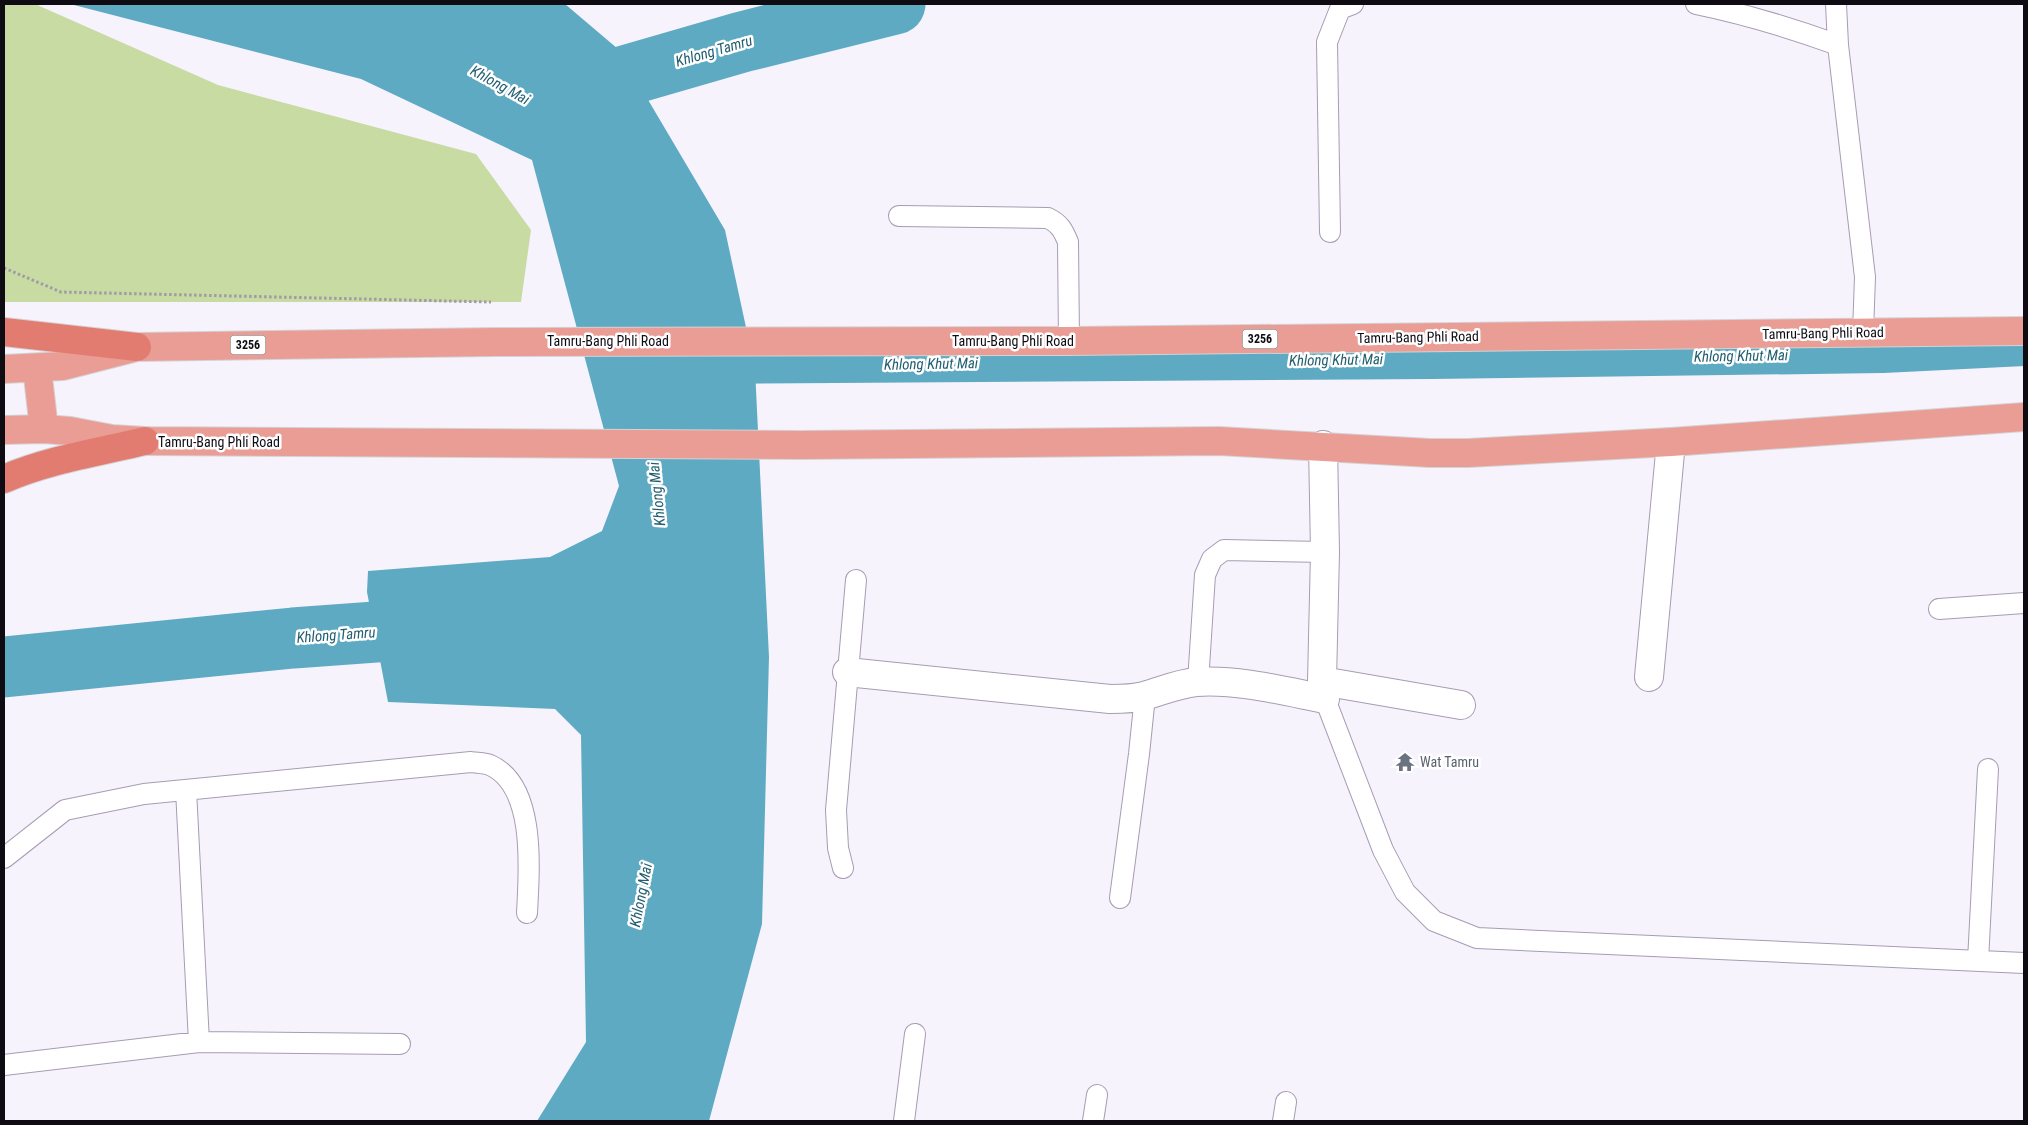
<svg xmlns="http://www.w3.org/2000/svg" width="2028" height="1125" font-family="'Roboto Condensed',sans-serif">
	<rect width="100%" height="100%" fill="#f7f3fd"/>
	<path fill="#c7dba3" d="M 4,4 L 35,4 L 218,85 L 476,154 L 531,230 L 521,302 L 4,302 Z"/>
	<path fill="#5eaac3" d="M 70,4 L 565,4 L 618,49 L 725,230 L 755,369 L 769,657 L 762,924 L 709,1121 L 537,1121 L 586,1042 L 581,735 L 555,709 L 388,702 L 367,592 L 368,571 L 550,557 L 602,531 L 619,486 L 532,160 L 361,79 Z"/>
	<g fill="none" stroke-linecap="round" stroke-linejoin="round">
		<path stroke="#5eaac3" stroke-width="36" d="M 706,366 L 1432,361 L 1883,355 L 2024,348"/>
		<path stroke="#5eaac3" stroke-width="61" d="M 552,97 L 742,42 L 895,4
			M 4,667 L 293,638 L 458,626"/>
		<g stroke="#a79cb4" stroke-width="22">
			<path id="service" d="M 1696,4 C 1745,14 1791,28 1838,45 L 1865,277 L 1863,332
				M 1836,4 L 1838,45
				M 899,216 L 1048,218 C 1060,224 1063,230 1068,242 L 1069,341
				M 1330,232 L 1327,42 L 1340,9 L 1353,4
				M 1939,609 L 2024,603
				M 1198,682 L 1205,575 L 1212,559 L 1224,550 L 1325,552
				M 1325,699 L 1383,850 L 1405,892 L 1434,921 L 1477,938 L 2024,963
				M 186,790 L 199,1042
				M 4,858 L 65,810 L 144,794 L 471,762 C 477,763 485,763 490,765 C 537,786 529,872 527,913
				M 843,868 L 838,848 L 836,810 L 856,580
				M 1120,898 L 1139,754 L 1145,696
				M 1978,961 L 1988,769
				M 4,1065 L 199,1042 L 400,1044
				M 904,1121 L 915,1034
				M 1093,1121 L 1097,1095
				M 1283,1121 L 1286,1102"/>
		</g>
		<g stroke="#a79cb4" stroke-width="30">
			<path id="minor" d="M 847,672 L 1110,699 C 1122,699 1133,699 1144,696 C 1162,691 1177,684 1196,682 C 1237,679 1284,691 1325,699 L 1322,681 L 1325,552 L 1323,445
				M 1649,677 L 1671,442
				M 1322,681 L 1461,705"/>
		</g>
		<g stroke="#d4d3d5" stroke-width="30">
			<path id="primary" d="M 37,368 L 44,429
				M 4,369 L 63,366 L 137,347 L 495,342 L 1069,341 L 2024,331
				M 4,430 L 44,429 L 70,431 L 112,439 L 145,441 L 801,445 L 1219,441 L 1430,453 L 1468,453 L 1671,442 L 2024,417"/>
		</g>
		<g stroke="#d4d3d5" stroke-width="30">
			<path id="trunk" d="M 4,332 L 137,347
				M 4,479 C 47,460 99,452 145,441"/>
		</g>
		<path stroke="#a09ca6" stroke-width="3" stroke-dasharray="2.5 2.5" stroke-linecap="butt" d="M 4,268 L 61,292 L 491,302"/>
		<use href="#service" stroke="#fff" stroke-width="20"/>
		<use href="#minor" stroke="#fff" stroke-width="28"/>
		<use href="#primary" stroke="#e99d94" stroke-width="28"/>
		<use href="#trunk" stroke="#e27c70" stroke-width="28"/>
	</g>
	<defs>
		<g id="temple-bare" transform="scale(1.5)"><path d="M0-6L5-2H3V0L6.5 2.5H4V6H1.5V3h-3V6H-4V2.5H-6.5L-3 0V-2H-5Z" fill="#6b7280" stroke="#fff" stroke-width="2.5" paint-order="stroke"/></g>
	</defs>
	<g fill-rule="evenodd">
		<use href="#temple-bare" x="1405" y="762"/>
	</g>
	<g text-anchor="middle" stroke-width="5" stroke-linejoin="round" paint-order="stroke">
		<g fill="#fff" stroke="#57545a" stroke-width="1">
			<rect x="1242.5" y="329.5" width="35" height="19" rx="4"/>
			<rect x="230.5" y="335.5" width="35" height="19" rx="4"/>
		</g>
		<g font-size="12" font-weight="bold" fill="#0f0b13">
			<text x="1260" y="343">3256</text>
			<text x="248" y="349">3256</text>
		</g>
		<g font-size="14" fill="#0f0b13" stroke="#fff">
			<text transform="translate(1823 333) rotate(-1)" y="5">Tamru-Bang Phli Road</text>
			<text transform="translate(1418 337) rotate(-1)" y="5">Tamru-Bang Phli Road</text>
			<text x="608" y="346">Tamru-Bang Phli Road</text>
			<text x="1013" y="346">Tamru-Bang Phli Road</text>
			<text x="219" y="447">Tamru-Bang Phli Road</text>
		</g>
		<g font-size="14" fill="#5b616d" stroke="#fff" text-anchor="start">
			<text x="1420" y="767">Wat Tamru</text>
		</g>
		<g font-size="15" font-style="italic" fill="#225f71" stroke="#fff">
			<text transform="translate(714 51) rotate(-16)" y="5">Khlong Tamru</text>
			<text transform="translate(500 85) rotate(29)" y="5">Khlong Mai</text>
			<text transform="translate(1741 356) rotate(-1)" y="5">Khlong Khut Mai</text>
			<text transform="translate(1336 360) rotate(-1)" y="5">Khlong Khut Mai</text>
			<text transform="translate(931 364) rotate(-1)" y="5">Khlong Khut Mai</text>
			<text transform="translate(657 494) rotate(-96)" y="5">Khlong Mai</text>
			<text transform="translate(336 635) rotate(-4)" y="5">Khlong Tamru</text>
			<text transform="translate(641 895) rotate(-79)" y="5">Khlong Mai</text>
		</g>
	</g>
	<rect width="2028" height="1125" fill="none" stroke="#0f0b13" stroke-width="10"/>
</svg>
